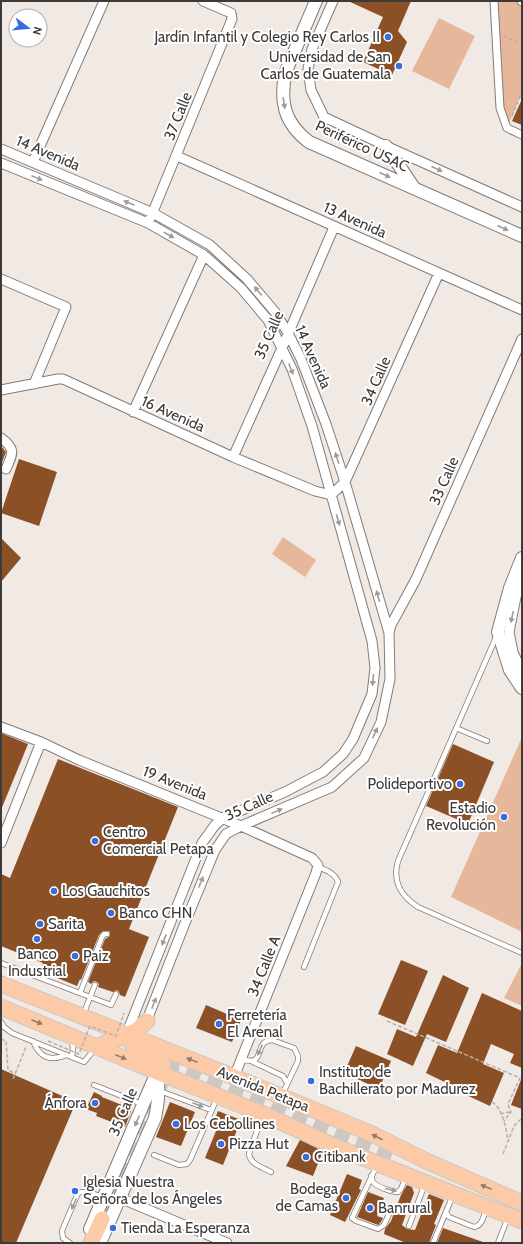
<svg xmlns="http://www.w3.org/2000/svg" width="523" height="1244" font-family="Cabin,sans-serif">
	<rect width="100%" height="100%" fill="#f1e9e3"/>
	<path fill="#e6b79a" d="M 494,1 L 522,1 L 522,92 L 507,128 L 500,108 Z
		M 439,18 L 475,36 L 449,89 L 412,71 Z
		M 283,537 L 316,560 L 305,577 L 272,554 Z
		M 522,737 L 522,932 L 451,897 Z
		M 522,963 L 522,1006 L 504,998 Z"/>
	<path fill="#8c5026" d="M 348,1 L 411,1 L 398,31 L 407,42 L 392,75 L 363,62 L 383,17 Z
		M 522,99 L 522,125 L 512,121 Z
		M 1,446 L 6,452 L 1,465 Z
		M 19,459 L 57,472 L 39,526 L 1,513 Z
		M 1,538 L 21,558 L 1,582 Z
		M 1,733 L 28,744 L 1,810 Z
		M 453,744 L 494,762 L 468,824 L 426,806 Z
		M 58,759 L 178,807 L 129,929 L 149,937 L 125,997 L 120,995 L 119,992 L 117,990 L 113,992 L 98,987 L 99,984 L 97,982 L 94,981 L 91,984 L 88,982 L 105,939 L 110,936 L 110,932 L 109,931 L 103,931 L 99,935 L 81,980 L 80,979 L 77,986 L 40,971 L 43,963 L 1,946 L 1,874 L 10,878 Z
		M 401,960 L 428,971 L 405,1025 L 378,1014 Z
		M 443,975 L 469,988 L 446,1042 L 427,1034 L 413,1066 L 387,1054 L 397,1029 L 416,1037 Z
		M 482,993 L 522,1011 L 522,1068 L 510,1063 L 514,1054 L 491,1044 L 483,1064 L 504,1073 L 490,1106 L 464,1094 L 465,1092 L 426,1073 L 438,1045 L 457,1053 Z
		M 206,1005 L 241,1020 L 232,1042 L 196,1028 Z
		M 356,1046 L 391,1061 L 379,1089 L 344,1073 Z
		M 1,1069 L 76,1102 L 16,1243 L 1,1243 Z
		M 522,1077 L 522,1109 L 511,1105 Z
		M 94,1092 L 102,1096 L 102,1097 L 132,1109 L 125,1127 L 96,1116 L 97,1113 L 86,1109 Z
		M 170,1102 L 195,1112 L 181,1146 L 156,1137 Z
		M 218,1111 L 241,1120 L 223,1165 L 205,1158 L 216,1131 L 211,1129 Z
		M 300,1140 L 323,1151 L 313,1176 L 286,1166 Z
		M 347,1174 L 362,1180 L 359,1189 L 361,1190 L 345,1222 L 330,1215 Z
		M 407,1185 L 412,1187 L 414,1193 L 402,1225 L 407,1229 L 415,1230 L 429,1194 L 444,1200 L 434,1224 L 436,1225 L 429,1243 L 406,1243 L 384,1234 L 385,1229 L 391,1221 L 401,1195 Z
		M 368,1192 L 384,1198 L 377,1216 L 383,1218 L 381,1222 L 378,1225 L 357,1217 Z
		M 443,1228 L 483,1242 L 483,1243 L 437,1243 Z"/>
	<g fill="none" stroke-linecap="round" stroke-linejoin="round">
		<path stroke="#cdc6c1" stroke-width="15" stroke-dasharray="15 8" stroke-linecap="butt" d="M 102,1219 L 166,1072 L 173,1066 L 180,1067 L 198,1074 L 351,1138 L 396,1154"/>
		<g stroke="#837b76" stroke-width="6">
			<path id="service" d="M 497,635 L 398,861 C 392,882 401,896 418,907 L 522,953
				M 456,728 L 487,741
				M 1,963 L 111,1005 L 116,994
				M 304,967 L 338,882 C 335,873 326,870 318,867
				M 80,993 L 102,937 L 104,934 L 107,934
				M 83,1015 L 95,985
				M 1,1022 L 4,1027 L 12,1033 L 84,1062 L 95,1049
				M 71,1040 L 73,1047 L 72,1057
				M 33,1041 C 39,1057 50,1062 66,1055
				M 241,1059 C 268,1068 252,1041 272,1040 L 294,1048 L 298,1056 L 298,1061 L 282,1095
				M 253,1062 L 283,1076 L 287,1083
				M 94,1085 L 142,1104
				M 160,1091 L 211,1110
				M 262,1116 L 249,1154 C 250,1164 262,1167 271,1172
				M 154,1155 L 179,1165 L 187,1164 L 190,1160 L 217,1098
				M 377,1165 L 352,1218 L 356,1221 L 378,1229 L 384,1225 L 389,1214
				M 371,1176 C 372,1178 372,1181 373,1182 C 377,1187 392,1192 398,1192 L 401,1189 L 406,1177
				M 446,1212 L 449,1217 L 474,1227 C 482,1226 484,1216 486,1209
				M 409,1226 L 425,1184
				M 70,1243 L 63,1238 L 62,1231 L 64,1226 L 78,1193 C 85,1190 95,1194 102,1197
				M 433,1243 L 453,1195
				M 498,1243 L 508,1217"/>
		</g>
		<g stroke="#837b76" stroke-width="9">
			<path id="pedestrian" d="M 494,1 L 500,108 L 507,128 L 522,135
				M 521,1 L 522,2"/>
		</g>
		<g stroke="#837b76" stroke-width="11">
			<path id="minor" d="M 333,1 L 312,49 L 308,69 L 311,90 L 324,117 L 386,146 L 522,207
				M 1,149 L 153,213 L 210,245 L 247,279 L 275,312 L 288,333 L 301,359 L 326,424 L 345,482 L 389,633 L 390,679 L 381,722 L 364,758 L 332,787 L 241,826 L 226,834 L 215,850 L 185,923 L 145,1025
				M 177,156 L 522,310
				M 33,162 L 104,1
				M 1,163 L 148,223 L 204,255 L 241,288 L 268,320 L 292,369 L 312,426 L 372,641 L 375,668 L 372,694 L 353,739 L 343,754 L 323,772 L 285,792 L 223,818 L 215,825 L 202,843 L 126,1035
				M 150,219 L 232,19 L 231,13 L 203,1
				M 1,279 L 66,307 L 34,384
				M 1,390 L 58,379 L 63,379 L 233,457 L 315,491 L 331,495 L 345,482 L 439,273
				M 133,412 L 204,255
				M 1,438 C 16,449 13,453 6,469
				M 233,457 L 282,348 L 334,227
				M 522,580 L 516,597 L 509,632 L 513,652 L 522,672
				M 389,633 L 391,625 L 416,579 L 522,339
				M 1,727 L 41,742 L 79,760 L 241,826 L 312,858 L 318,865 L 316,873 L 234,1077
				M 1,843 L 41,742
				M 120,1198 L 227,1243"/>
		</g>
		<g stroke="#837b76" stroke-width="14">
			<path id="tertiary" d="M 316,1 L 286,71 C 279,101 284,123 309,142 L 522,236
				M 386,146 L 414,188
				M 522,558 L 510,588 L 498,632 L 510,670 L 522,688
				M 90,1229 L 157,1072
				M 100,1243 L 155,1118 C 158,1104 160,1090 157,1075"/>
		</g>
		<g stroke="#c9c8c7" stroke-width="17">
			<path id="primary" d="M 1,984 L 234,1077 L 370,1133 L 424,1160 L 522,1203
				M 1,1007 L 157,1072 L 263,1114 L 341,1149 L 522,1221
				M 126,1035 C 135,1052 146,1057 163,1065
				M 96,1047 L 136,1031 L 147,1021
				M 91,1243 L 102,1219"/>
		</g>
		<path stroke="#b6afaa" stroke-width="1.5" stroke-dasharray="4 2" stroke-linecap="butt" d="M 504,36 L 522,44
			M 512,116 L 522,92
			M 387,1021 L 520,1078 L 508,1104 L 511,1112 L 504,1121
			M 1,1039 L 6,1041 L 8,1070 L 16,1074
			M 13,1079 L 26,1047
			M 492,1102 C 503,1109 506,1128 508,1140
			M 500,1114 L 510,1112
			M 503,1154 L 514,1126 L 522,1118"/>
		<use href="#service" stroke="#fff" stroke-width="4.5"/>
		<use href="#pedestrian" stroke="#fff" stroke-width="7"/>
		<use href="#minor" stroke="#fff" stroke-width="9"/>
		<use href="#tertiary" stroke="#fff" stroke-width="12"/>
		<use href="#primary" stroke="#fccaa7" stroke-width="15"/>
		<path stroke="#b6afaa" stroke-width="1.5" stroke-dasharray="4 2" stroke-linecap="butt" d="M 48,1041 L 79,1054 L 90,1026 L 116,1036 L 124,1013"/>
	</g>
	<defs><path id="oneway-solid" d="M-6-.8H1V-3.2L6.5 0L1 3.2V.8H-6Z"/></defs>
	<g fill="#9e9c9c">
		<use href="#oneway-solid" transform="translate(284 103) rotate(81)"/>
		<use href="#oneway-solid" transform="translate(437 169) rotate(24)"/>
		<use href="#oneway-solid" transform="translate(385 175) rotate(24)"/>
		<use href="#oneway-solid" transform="translate(37 178) rotate(22)"/>
		<use href="#oneway-solid" transform="translate(129 203) rotate(-157)"/>
		<use href="#oneway-solid" transform="translate(503 228) rotate(24)"/>
		<use href="#oneway-solid" transform="translate(169 235) rotate(29)"/>
		<use href="#oneway-solid" transform="translate(258 291) rotate(-130)"/>
		<use href="#oneway-solid" transform="translate(291 369) rotate(68)"/>
		<use href="#oneway-solid" transform="translate(337 458) rotate(-108)"/>
		<use href="#oneway-solid" transform="translate(338 520) rotate(74)"/>
		<use href="#oneway-solid" transform="translate(378 596) rotate(-106)"/>
		<use href="#oneway-solid" transform="translate(512 617) rotate(102)"/>
		<use href="#oneway-solid" transform="translate(373 680) rotate(95)"/>
		<use href="#oneway-solid" transform="translate(375 733) rotate(-65)"/>
		<use href="#oneway-solid" transform="translate(277 811) rotate(-22)"/>
		<use href="#oneway-solid" transform="translate(201 882) rotate(-68)"/>
		<use href="#oneway-solid" transform="translate(164 940) rotate(111)"/>
		<use href="#oneway-solid" transform="translate(154 1003) rotate(-69)"/>
		<use href="#oneway-solid" transform="translate(260 1050) rotate(113)"/>
		<use href="#oneway-solid" transform="translate(198 1105) rotate(21)"/>
		<use href="#oneway-solid" transform="translate(137 1121) rotate(113)"/>
		<use href="#oneway-solid" transform="translate(391 1190) rotate(14)"/>
		<use href="#oneway-solid" transform="translate(74 1204) rotate(114)"/>
	</g>
	<g fill="#947b6a">
		<use href="#oneway-solid" transform="translate(37 1022) rotate(23)"/>
		<use href="#oneway-solid" transform="translate(121 1057) rotate(22)"/>
		<use href="#oneway-solid" transform="translate(192 1060) rotate(-159)"/>
		<use href="#oneway-solid" transform="translate(377 1137) rotate(-153)"/>
		<use href="#oneway-solid" transform="translate(486 1187) rotate(-157)"/>
	</g>
	<g fill="#3b6cdc" stroke="#fff" stroke-width="1.5">
		<circle cx="388" cy="37" r="4"/>
		<circle cx="399" cy="66" r="4"/>
		<circle cx="460" cy="784" r="4"/>
		<circle cx="504" cy="817" r="4"/>
		<circle cx="95" cy="841" r="4"/>
		<circle cx="54" cy="891" r="4"/>
		<circle cx="111" cy="913" r="4"/>
		<circle cx="40" cy="924" r="4"/>
		<circle cx="37" cy="939" r="4"/>
		<circle cx="75" cy="956" r="4"/>
		<circle cx="219" cy="1024" r="4"/>
		<circle cx="311" cy="1081" r="4"/>
		<circle cx="95" cy="1103" r="4"/>
		<circle cx="176" cy="1124" r="4"/>
		<circle cx="221" cy="1144" r="4"/>
		<circle cx="306" cy="1157" r="4"/>
		<circle cx="75" cy="1191" r="4"/>
		<circle cx="346" cy="1198" r="4"/>
		<circle cx="370" cy="1208" r="4"/>
		<circle cx="113" cy="1228" r="4"/>
	</g>
	<g text-anchor="middle" stroke-width="4" stroke-linejoin="round" paint-order="stroke">
		<g font-size="15" fill="#3e3a38" stroke="#fff" text-anchor="start">
			<text x="380" y="42" text-anchor="end">Jardín Infantil y Colegio Rey Carlos II</text>
			<text x="391" y="62" text-anchor="end">Universidad de San<tspan x="391" dy="17">Carlos de Guatemala</tspan></text>
			<text x="452" y="789" text-anchor="end">Polideportivo</text>
			<text x="496" y="813" text-anchor="end">Estadio<tspan x="496" dy="17">Revolución</tspan></text>
			<text x="103" y="837">Centro<tspan x="103" dy="17">Comercial Petapa</tspan></text>
			<text x="62" y="896">Los Gauchitos</text>
			<text x="119" y="918">Banco CHN</text>
			<text x="48" y="929">Sarita</text>
			<text x="37" y="959" text-anchor="middle">Banco<tspan x="37" dy="17">Industrial</tspan></text>
			<text x="83" y="961">Paiz</text>
			<text x="227" y="1020">Ferretería<tspan x="227" dy="17">El Arenal</tspan></text>
			<text x="319" y="1077">Instituto de<tspan x="319" dy="17">Bachillerato por Madurez</tspan></text>
			<text x="87" y="1108" text-anchor="end">Ánfora</text>
			<text x="184" y="1129">Los Cebollines</text>
			<text x="229" y="1149">Pizza Hut</text>
			<text x="314" y="1162">Citibank</text>
			<text x="83" y="1187">Iglesia Nuestra<tspan x="83" dy="17">Señora de los Ángeles</tspan></text>
			<text x="338" y="1194" text-anchor="end">Bodega<tspan x="338" dy="17">de Camas</tspan></text>
			<text x="378" y="1213">Banrural</text>
			<text x="121" y="1233">Tienda La Esperanza</text>
		</g>
		<g font-size="15" fill="#3e3a38" stroke="#fff">
			<text transform="translate(178 116) rotate(-68)" y="5">37 Calle</text>
			<text transform="translate(362 146) rotate(25)" y="5">Periférico USAC</text>
			<text transform="translate(48 153) rotate(23)" y="5">14 Avenida</text>
			<text transform="translate(355 220) rotate(24)" y="5">13 Avenida</text>
			<text transform="translate(269 335) rotate(-66)" y="5">35 Calle</text>
			<text transform="translate(313 357) rotate(66)" y="5">14 Avenida</text>
			<text transform="translate(376 381) rotate(-66)" y="5">34 Calle</text>
			<text transform="translate(173 414) rotate(24)" y="5">16 Avenida</text>
			<text transform="translate(444 481) rotate(-66)" y="5">33 Calle</text>
			<text transform="translate(175 783) rotate(22)" y="5">19 Avenida</text>
			<text transform="translate(249 806) rotate(-24)" y="5">35 Calle</text>
			<text transform="translate(264 966) rotate(-68)" y="5">34 Calle A</text>
			<text transform="translate(263 1089) rotate(22)" y="5">Avenida Petapa</text>
			<text transform="translate(123 1112) rotate(-67)" y="5">35 Calle</text>
		</g>
	</g>
	<rect width="523" height="1244" fill="none" stroke="#3e3a38" stroke-width="4"/>
	<g transform="translate(28 28) rotate(106)"><circle r="19" fill="#ffffff" stroke="#b2b0af"/>
	<path d="M0-3L7 15L0 10L-7 15Z" fill="#3b6cdc"/>
	<text y="-6" font-size="11" font-weight="bold" text-anchor="middle" fill="#3e3a38">N</text>
	</g>
</svg>
